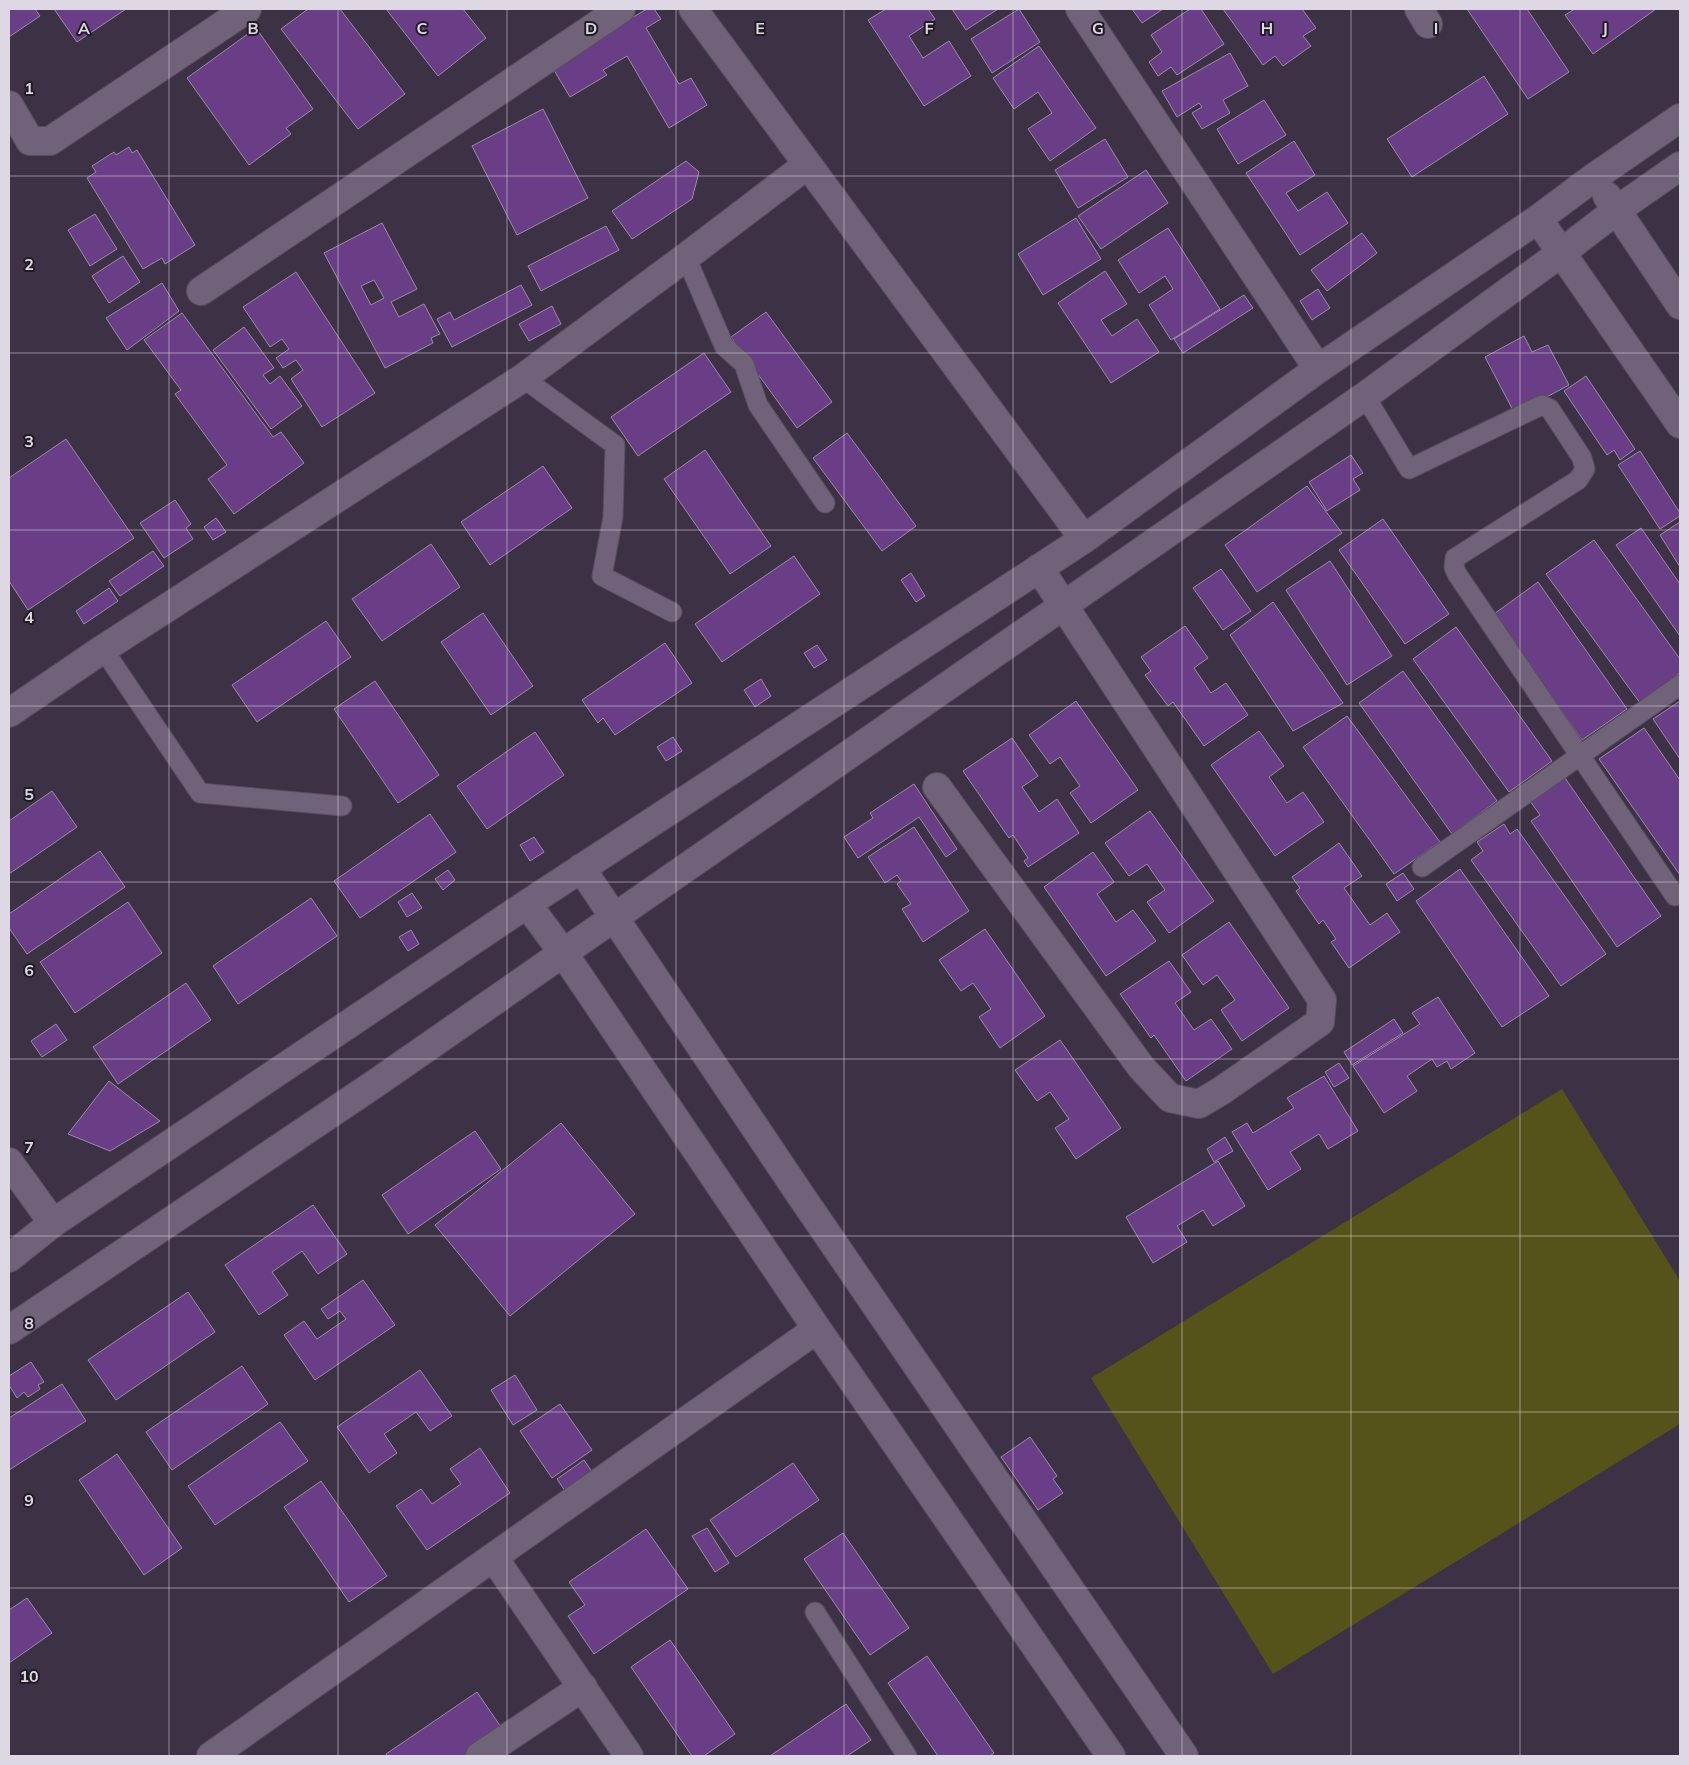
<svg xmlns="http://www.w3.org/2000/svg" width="1689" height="1765" font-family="Mulish,sans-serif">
	<rect width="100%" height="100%" fill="#3c3145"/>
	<path fill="#555319" d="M 1562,1089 L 1680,1281 L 1680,1424 L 1273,1674 L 1091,1378 Z"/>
	<path fill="#693e86" stroke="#9a8da5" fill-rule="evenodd" d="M 9,9 L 35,9 L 40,16 L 9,37 Z
		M 54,9 L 126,9 L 77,42 Z
		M 308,9 L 340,9 L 405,94 L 358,129 L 281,29 Z
		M 386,9 L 463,9 L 486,38 L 438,76 Z
		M 647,9 L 654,9 L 661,19 L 646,28 L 679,84 L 691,78 L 707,105 L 669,128 L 627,56 L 603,70 L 607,75 L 570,97 L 551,65 Z
		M 886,9 L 928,9 L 935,19 L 909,36 L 923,58 L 949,41 L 971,76 L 924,106 L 868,20 Z
		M 952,9 L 998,9 L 966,30 Z
		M 1019,9 L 1040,42 L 992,73 L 971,39 Z
		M 1132,9 L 1163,9 L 1142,23 Z
		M 1190,9 L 1201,9 L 1224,44 L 1177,75 L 1171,67 L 1158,76 L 1149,62 L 1162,52 L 1151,35 Z
		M 1223,9 L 1302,9 L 1316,28 L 1303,36 L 1311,46 L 1283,66 L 1275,56 L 1263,65 Z
		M 1467,9 L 1527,9 L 1569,72 L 1528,99 Z
		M 1575,9 L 1656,9 L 1593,54 L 1565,15 Z
		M 256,28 L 313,109 L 286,128 L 291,134 L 249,165 L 187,78 Z
		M 1039,46 L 1096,128 L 1050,161 L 1028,129 L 1052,113 L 1038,92 L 1014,109 L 993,78 Z
		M 1230,53 L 1248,86 L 1223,100 L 1230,113 L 1202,129 L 1192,113 L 1202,107 L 1199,103 L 1177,117 L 1162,91 Z
		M 1484,76 L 1508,114 L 1412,177 L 1387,139 Z
		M 1264,100 L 1286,135 L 1238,164 L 1217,129 Z
		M 543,109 L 588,198 L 517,235 L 472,146 Z
		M 1105,139 L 1128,177 L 1078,208 L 1055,170 Z
		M 1294,141 L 1315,175 L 1286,193 L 1298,211 L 1327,192 L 1348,223 L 1300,255 L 1246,173 Z
		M 129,147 L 132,153 L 137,150 L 195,245 L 165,264 L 162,258 L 143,269 L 87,178 L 96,172 L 92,166 L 114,152 L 116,155 Z
		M 686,161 L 699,172 L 692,199 L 632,239 L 612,211 Z
		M 1146,170 L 1168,203 L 1101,249 L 1078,216 Z
		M 95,214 L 117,249 L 90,266 L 68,230 Z
		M 1076,218 L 1101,259 L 1043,295 L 1018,254 Z
		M 382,223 L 417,289 L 391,302 L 399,317 L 424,304 L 440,334 L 431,338 L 433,343 L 385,368 L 324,253 ZM 374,280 L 384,298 L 371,305 L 361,286 Z
		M 606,226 L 619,250 L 541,291 L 528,266 Z
		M 1168,228 L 1220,309 L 1171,340 L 1149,305 L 1173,289 L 1165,276 L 1139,293 L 1118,260 Z
		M 1362,233 L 1377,253 L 1327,291 L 1311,270 Z
		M 123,256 L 140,282 L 109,303 L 92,276 Z
		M 1105,271 L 1127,304 L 1101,320 L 1112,336 L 1137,319 L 1159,352 L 1111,383 L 1058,303 Z
		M 296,272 L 375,393 L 322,427 L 291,379 L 303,370 L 296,360 L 283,368 L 276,358 L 289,349 L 282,339 L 270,347 L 243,307 Z
		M 162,283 L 179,311 L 127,350 L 106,318 Z
		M 521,285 L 532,305 L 452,347 L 437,319 L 450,312 L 454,320 Z
		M 1318,289 L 1330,308 L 1312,320 L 1300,301 Z
		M 1244,295 L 1253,308 L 1183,353 L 1174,339 Z
		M 552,306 L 561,324 L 529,341 L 519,324 Z
		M 766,312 L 832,402 L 797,428 L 731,337 Z
		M 182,313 L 273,437 L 281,432 L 304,463 L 234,514 L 208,479 L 227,465 L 175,394 L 181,390 L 144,340 Z
		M 244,327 L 274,368 L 263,375 L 270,384 L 280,376 L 302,406 L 271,429 L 213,350 Z
		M 1524,336 L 1532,352 L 1548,345 L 1569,385 L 1515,414 L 1485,357 Z
		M 704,353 L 731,392 L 638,456 L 611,417 Z
		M 1586,376 L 1635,449 L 1620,460 L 1614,450 L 1607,455 L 1564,391 Z
		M 847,433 L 916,526 L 882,551 L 813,458 Z
		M 66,439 L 134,538 L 28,610 L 9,581 L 9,478 Z
		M 705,450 L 771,546 L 730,574 L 664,479 Z
		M 1640,451 L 1680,513 L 1680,516 L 1660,529 L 1618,465 Z
		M 1351,455 L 1363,473 L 1353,479 L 1360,490 L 1327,511 L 1309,482 Z
		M 543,466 L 572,508 L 490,565 L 461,522 Z
		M 1307,486 L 1342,533 L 1257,592 L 1225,545 Z
		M 175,500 L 191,524 L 186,528 L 193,539 L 164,558 L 140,523 Z
		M 216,518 L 226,532 L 213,540 L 204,527 Z
		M 1383,519 L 1449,614 L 1405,644 L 1339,550 Z
		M 1680,522 L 1680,567 L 1660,535 Z
		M 1641,528 L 1680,584 L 1680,636 L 1616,545 Z
		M 1594,540 L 1680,659 L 1680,673 L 1640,703 L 1546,574 Z
		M 431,544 L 460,587 L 382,641 L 352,599 Z
		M 153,551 L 164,566 L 120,596 L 109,581 Z
		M 794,556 L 820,594 L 722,662 L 695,624 Z
		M 1330,561 L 1392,656 L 1347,685 L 1286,590 Z
		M 1221,569 L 1251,611 L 1223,630 L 1193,588 Z
		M 911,573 L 925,596 L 916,602 L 901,580 Z
		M 1538,582 L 1627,709 L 1582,740 L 1494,614 Z
		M 109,588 L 118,601 L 84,624 L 76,611 Z
		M 1273,602 L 1343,703 L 1293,731 L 1230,635 Z
		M 483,613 L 533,686 L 491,715 L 441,642 Z
		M 326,621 L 351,657 L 257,722 L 232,685 Z
		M 1185,626 L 1208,658 L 1194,668 L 1211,693 L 1226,683 L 1248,715 L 1204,746 L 1173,702 L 1168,706 L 1145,675 L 1151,671 L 1141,657 Z
		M 1456,627 L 1552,761 L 1509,792 L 1413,659 Z
		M 665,643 L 692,683 L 615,735 L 603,718 L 598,723 L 582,700 Z
		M 817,645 L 827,660 L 814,668 L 804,653 Z
		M 1403,671 L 1497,801 L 1452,834 L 1359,703 Z
		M 761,679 L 771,696 L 755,707 L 744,690 Z
		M 375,681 L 439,775 L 398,803 L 334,709 Z
		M 1076,701 L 1138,790 L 1091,823 L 1070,793 L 1080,786 L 1060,757 L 1050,764 L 1029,735 Z
		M 1680,701 L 1680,759 L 1653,719 Z
		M 1347,716 L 1440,842 L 1394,874 L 1303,747 Z
		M 1644,728 L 1680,780 L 1680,875 L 1599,759 Z
		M 1259,731 L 1284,766 L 1269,777 L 1287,803 L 1303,792 L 1324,822 L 1275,856 L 1211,765 Z
		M 535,732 L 564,775 L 487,829 L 457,786 Z
		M 673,737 L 682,751 L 666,761 L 657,747 Z
		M 1012,738 L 1038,776 L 1022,787 L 1039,812 L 1057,799 L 1079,833 L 1028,867 L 1024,861 L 1028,858 L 1013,835 L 1009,838 L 963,771 Z
		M 1565,778 L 1661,916 L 1617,947 L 1531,821 L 1540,815 L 1530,801 Z
		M 914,784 L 957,849 L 946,857 L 919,817 L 858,858 L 844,837 L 873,818 L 870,813 Z
		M 52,791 L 77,827 L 9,874 L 9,821 Z
		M 1150,811 L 1214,901 L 1169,933 L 1147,902 L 1165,890 L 1147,864 L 1129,876 L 1105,843 Z
		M 430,814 L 456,852 L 360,918 L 334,881 Z
		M 1504,824 L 1510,834 L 1517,829 L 1606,954 L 1561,986 L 1471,860 L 1483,851 L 1477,842 Z
		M 914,827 L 969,911 L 923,942 L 902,909 L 911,904 L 897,884 L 901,881 L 897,875 L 885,883 L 868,857 Z
		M 534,837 L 544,852 L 530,861 L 520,845 Z
		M 1339,843 L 1362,876 L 1344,888 L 1370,925 L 1387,913 L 1400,932 L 1349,968 L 1331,942 L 1336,939 L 1323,920 L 1319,924 L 1296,891 L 1300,888 L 1292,877 Z
		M 100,851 L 125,887 L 27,954 L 9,928 L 9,914 Z
		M 1093,852 L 1114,882 L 1097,894 L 1116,922 L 1133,910 L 1156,941 L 1106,976 L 1044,887 Z
		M 1460,869 L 1549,996 L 1502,1027 L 1416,901 Z
		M 448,870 L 455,880 L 443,890 L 435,879 Z
		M 1403,873 L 1414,889 L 1397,901 L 1386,884 Z
		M 412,893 L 422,908 L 407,917 L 398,902 Z
		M 311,898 L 337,936 L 238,1004 L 213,966 Z
		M 128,902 L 162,953 L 75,1013 L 40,962 Z
		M 1229,922 L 1289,1008 L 1242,1041 L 1221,1010 L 1235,1000 L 1217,975 L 1203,985 L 1182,955 Z
		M 985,929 L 1045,1016 L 1000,1048 L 979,1017 L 991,1009 L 973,983 L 961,991 L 939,960 Z
		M 411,930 L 419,944 L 408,951 L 399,937 Z
		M 1169,961 L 1191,992 L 1175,1003 L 1194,1030 L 1211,1019 L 1232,1049 L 1186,1081 L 1154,1035 L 1151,1038 L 1120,994 Z
		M 186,983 L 211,1020 L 118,1084 L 93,1047 Z
		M 1438,997 L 1475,1053 L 1451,1069 L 1447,1061 L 1437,1067 L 1432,1059 L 1407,1076 L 1417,1091 L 1384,1113 L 1353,1066 L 1420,1024 L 1412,1013 Z
		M 1394,1019 L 1403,1033 L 1352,1065 L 1344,1052 Z
		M 56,1024 L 67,1040 L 42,1057 L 31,1041 Z
		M 1060,1040 L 1121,1128 L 1076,1159 L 1055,1128 L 1069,1119 L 1050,1092 L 1037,1101 L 1015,1070 Z
		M 1339,1063 L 1349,1078 L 1334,1087 L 1325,1072 Z
		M 1324,1076 L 1358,1131 L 1328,1149 L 1319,1134 L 1290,1152 L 1301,1169 L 1268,1190 L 1232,1132 L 1247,1123 L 1253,1133 L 1294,1108 L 1287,1098 Z
		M 109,1081 L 160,1121 L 110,1151 L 68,1134 Z
		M 561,1123 L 635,1214 L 510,1316 L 435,1225 Z
		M 475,1131 L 501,1169 L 408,1234 L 382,1195 Z
		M 1225,1137 L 1233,1151 L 1214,1162 L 1207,1149 Z
		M 1218,1161 L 1245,1206 L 1213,1226 L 1203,1210 L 1177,1226 L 1187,1242 L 1153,1263 L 1126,1217 Z
		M 313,1205 L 347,1254 L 318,1274 L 302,1251 L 272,1272 L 288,1295 L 259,1315 L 225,1265 Z
		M 363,1280 L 395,1325 L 315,1380 L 284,1335 L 304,1321 L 317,1339 L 346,1319 L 340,1311 L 328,1319 L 321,1309 Z
		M 188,1292 L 215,1332 L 116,1400 L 88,1360 Z
		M 31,1362 L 44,1382 L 38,1385 L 40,1389 L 28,1397 L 24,1392 L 17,1398 L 9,1385 L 9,1376 Z
		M 242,1366 L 268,1404 L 172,1470 L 146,1432 Z
		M 420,1370 L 452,1416 L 430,1431 L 416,1412 L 384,1434 L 397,1453 L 369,1473 L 337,1427 Z
		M 515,1375 L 537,1410 L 513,1425 L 491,1390 Z
		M 62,1384 L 86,1421 L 9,1470 L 9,1418 Z
		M 560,1404 L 592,1450 L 552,1478 L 520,1431 Z
		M 280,1422 L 308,1461 L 215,1525 L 188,1486 Z
		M 1030,1437 L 1057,1476 L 1053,1479 L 1063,1493 L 1038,1510 L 1001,1457 Z
		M 480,1448 L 510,1493 L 427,1550 L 396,1506 L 421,1489 L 432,1504 L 461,1484 L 450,1469 Z
		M 117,1454 L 182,1548 L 144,1575 L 79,1480 Z
		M 584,1460 L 596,1478 L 569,1497 L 557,1479 Z
		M 793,1463 L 819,1500 L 736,1557 L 710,1520 Z
		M 321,1481 L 387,1576 L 349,1602 L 284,1507 Z
		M 707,1528 L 729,1563 L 715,1572 L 692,1536 Z
		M 646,1529 L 688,1589 L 594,1654 L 568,1616 L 585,1605 L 569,1582 Z
		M 843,1533 L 909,1628 L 870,1655 L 804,1559 Z
		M 27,1598 L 52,1633 L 9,1663 L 9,1610 Z
		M 670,1640 L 735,1734 L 704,1756 L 692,1756 L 631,1667 Z
		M 927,1656 L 994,1753 L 990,1756 L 938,1756 L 888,1683 Z
		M 477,1692 L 503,1730 L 464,1756 L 387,1756 L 386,1754 Z
		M 846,1704 L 871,1740 L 847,1756 L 770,1756 Z"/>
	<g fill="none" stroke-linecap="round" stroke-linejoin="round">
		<g stroke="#574e5f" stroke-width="21">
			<path id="lane" d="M 686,257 L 724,346 L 744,364 L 758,405 L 825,503
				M 523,378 L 615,445 L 613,517 L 602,576 L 672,612
				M 1365,396 L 1409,469 L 1542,405 L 1550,409 L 1582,458 L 1585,469 L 1578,480 L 1455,558 L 1454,567 L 1457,574 L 1675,896
				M 103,649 L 200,793 L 342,806
				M 1422,867 L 1680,685
				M 815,1612 L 907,1756"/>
		</g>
		<g stroke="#574e5f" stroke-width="30">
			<path id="street" d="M 693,9 L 1084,539
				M 1080,9 L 1318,369
				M 1419,9 L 1428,24
				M 9,105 L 30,141 L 50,141 L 247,9
				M 1607,196 L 1680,305
				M 1538,219 L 1680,424
				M 201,291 L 621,9
				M 9,713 L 103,649 L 523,378 L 686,257 L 807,165
				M 937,787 L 1141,1067 L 1170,1098 L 1199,1104 L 1221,1091 L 1320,1022 L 1322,1000 L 1039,568
				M 581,868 L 799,1193 L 1184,1756
				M 527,904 L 564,954 L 817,1329 L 1111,1756
				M 9,1162 L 53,1223
				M 9,1258 L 53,1223 L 527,904 L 1084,539 L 1318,369 L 1538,219 L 1593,178 L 1680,118
				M 9,1330 L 376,1083 L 1365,396 L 1561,253 L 1617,210 L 1680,166
				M 494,1558 L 629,1756
				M 211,1756 L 817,1329
				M 480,1756 L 583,1687"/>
		</g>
		<use href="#lane" stroke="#6f6279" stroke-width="19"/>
		<use href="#street" stroke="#6f6279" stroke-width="28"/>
	</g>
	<path fill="none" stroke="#ded7e4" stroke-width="1" stroke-opacity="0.55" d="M 169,9 L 169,1756M 338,9 L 338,1756M 507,9 L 507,1756M 676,9 L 676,1756M 844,9 L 844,1756M 1013,9 L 1013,1756M 1182,9 L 1182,1756M 1351,9 L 1351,1756M 1520,9 L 1520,1756M 9,176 L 1680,176M 9,353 L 1680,353M 9,530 L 1680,530M 9,706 L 1680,706M 9,882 L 1680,882M 9,1059 L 1680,1059M 9,1236 L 1680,1236M 9,1412 L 1680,1412M 9,1588 L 1680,1588"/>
	<g font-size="16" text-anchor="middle" font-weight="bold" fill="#ded7e4" stroke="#211b25" stroke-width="4" stroke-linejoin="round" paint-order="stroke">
		<text x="84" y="34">A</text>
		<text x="253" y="34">B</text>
		<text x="422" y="34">C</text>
		<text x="591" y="34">D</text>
		<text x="760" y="34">E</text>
		<text x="929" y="34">F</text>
		<text x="1098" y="34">G</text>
		<text x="1267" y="34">H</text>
		<text x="1436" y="34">I</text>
		<text x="1605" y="34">J</text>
		<text x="29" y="94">1</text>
		<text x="29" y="270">2</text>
		<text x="29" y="447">3</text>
		<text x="29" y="623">4</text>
		<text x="29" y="800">5</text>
		<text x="29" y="976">6</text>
		<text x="29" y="1153">7</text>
		<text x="29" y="1329">8</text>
		<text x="29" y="1506">9</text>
		<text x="29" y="1682">10</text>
	</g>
	<rect width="1689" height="1765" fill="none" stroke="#ded7e4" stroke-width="20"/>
</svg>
